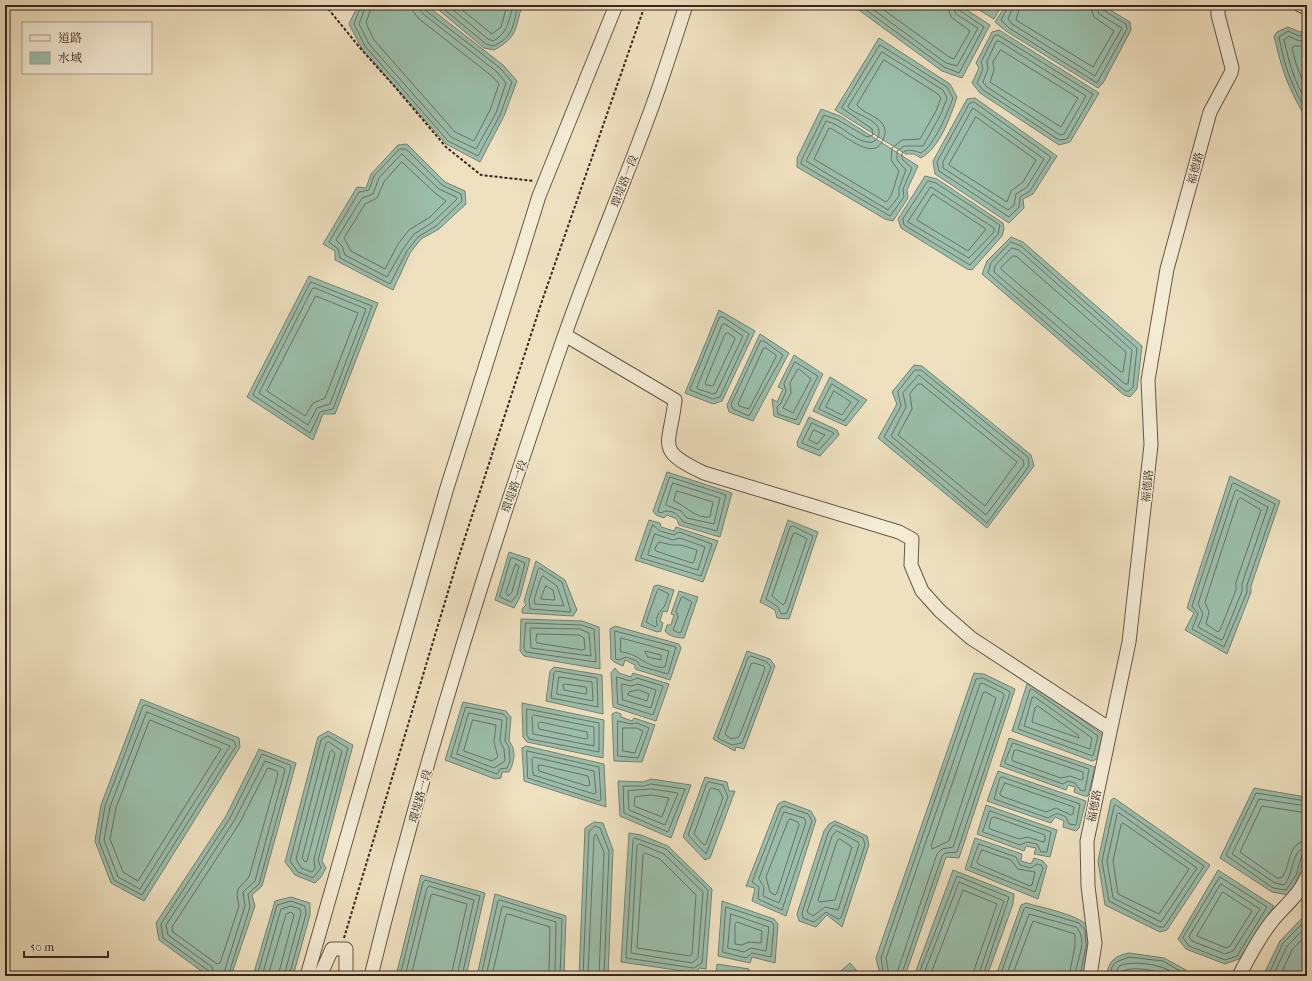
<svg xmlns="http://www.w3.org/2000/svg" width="1312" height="981" font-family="'IM FELL French Canon','Noto Serif TC',serif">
	<rect width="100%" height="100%" fill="#efe1c0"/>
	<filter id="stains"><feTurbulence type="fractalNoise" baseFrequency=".005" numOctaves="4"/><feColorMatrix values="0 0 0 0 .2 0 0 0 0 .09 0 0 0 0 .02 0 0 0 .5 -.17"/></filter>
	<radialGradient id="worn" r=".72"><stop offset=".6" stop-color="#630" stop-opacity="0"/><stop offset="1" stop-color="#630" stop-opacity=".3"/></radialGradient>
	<path fill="#9bbeac" stroke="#748173" d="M 358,5 L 426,5 L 503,65 L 517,81 L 504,116 L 480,162 L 446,144 L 362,49 L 349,24 Z
		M 433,5 L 522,5 C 515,29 518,37 494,50 L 484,48 Z
		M 852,5 L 959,5 L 990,25 L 962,78 L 942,71 Z
		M 971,5 L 1002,5 L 994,19 Z
		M 1006,5 L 1102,5 L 1130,22 L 1131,30 L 1103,83 L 1098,88 L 1006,31 L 995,22 Z
		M 1288,27 L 1300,32 L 1307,30 L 1307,119 C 1288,89 1282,70 1274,36 L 1277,32 Z
		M 999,30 L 1099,93 L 1070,142 L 1059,145 L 980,93 L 972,83 L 979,68 L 976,63 L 992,32 Z
		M 879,38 L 950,84 L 957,97 C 950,118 940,147 921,158 L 914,154 L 906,154 L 835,110 Z
		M 975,98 L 1057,156 L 1033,194 L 1023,199 L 1024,208 L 1009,223 L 935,174 L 933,161 L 967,99 Z
		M 821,109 L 840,116 L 918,166 L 907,190 L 908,198 L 893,221 L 885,219 L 797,167 L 797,158 Z
		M 407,144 L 445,182 L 465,191 L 466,204 L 439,229 L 421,239 L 410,253 L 393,290 L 335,260 L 335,251 L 323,244 L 357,187 L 366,188 L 371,174 L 398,145 Z
		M 925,176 L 937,179 L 1003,223 L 1004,229 L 1002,236 L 972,270 L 967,269 L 901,228 L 898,219 Z
		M 1011,237 L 1023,242 L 1142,346 L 1137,389 L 1130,397 L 1124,395 L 982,274 L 987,261 Z
		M 309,276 L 378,303 L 335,414 L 323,414 L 313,440 L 247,397 Z
		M 719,310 L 755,331 L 722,401 L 713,404 L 685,393 Z
		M 760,334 L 789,353 L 753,421 L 729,412 L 727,405 Z
		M 794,355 L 823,374 L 799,425 L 774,416 L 772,399 L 777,402 L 783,389 L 778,387 Z
		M 914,365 L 922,366 L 1031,455 L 1034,466 L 987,528 L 878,438 L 897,404 L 892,392 Z
		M 830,377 L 867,400 L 846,426 L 813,411 Z
		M 809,417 L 837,430 L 839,435 L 820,456 L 798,447 L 797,442 Z
		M 667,472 L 732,493 L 720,537 L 679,525 L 677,519 L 667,515 L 664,518 L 656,515 L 653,511 Z
		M 1230,476 L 1280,501 L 1251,586 L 1251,592 L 1227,654 L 1185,630 L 1194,613 L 1187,608 Z
		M 649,520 L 660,523 L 661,527 L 674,531 L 676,527 L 718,541 L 703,582 L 635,560 Z
		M 788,520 L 818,532 L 789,619 L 777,618 L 775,610 L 760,602 Z
		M 509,552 L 530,559 L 520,597 L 514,608 L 495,600 Z
		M 536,561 L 565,580 L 577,610 L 573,616 L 522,613 L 522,609 L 526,605 L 524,601 Z
		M 658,585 L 674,590 L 667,612 L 663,611 L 660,621 L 663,623 L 661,631 L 657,632 L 641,626 L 654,586 Z
		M 679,591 L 698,597 L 684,638 C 678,638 668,636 665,631 L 667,625 L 671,625 L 674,615 L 671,614 Z
		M 521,619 L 582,621 L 599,627 L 600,669 L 524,656 L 520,651 Z
		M 615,626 L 679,644 L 681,648 L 670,680 L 635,669 L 635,665 L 625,660 L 623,666 L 614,662 L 611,659 L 610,629 Z
		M 747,651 L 770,659 L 775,666 L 744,749 L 736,747 L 735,751 L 713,739 Z
		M 554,667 L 602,675 L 603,714 L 546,701 L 550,671 Z
		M 615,668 L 619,673 L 631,677 L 633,673 L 669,684 L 656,721 L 613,707 L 611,673 Z
		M 974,673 L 984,674 L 1015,689 L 959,858 L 946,857 L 905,976 L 880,974 L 876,958 Z
		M 1032,683 L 1103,735 L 1097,759 L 1092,761 L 1012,731 L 1027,684 Z
		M 141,699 L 239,738 L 240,747 L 144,901 L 111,883 L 95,841 L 101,805 Z
		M 463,702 L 506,711 L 511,717 L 509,741 C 517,750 514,763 509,772 L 502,772 L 501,778 L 495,779 L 445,760 Z
		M 522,703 L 604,720 L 603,758 L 527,742 L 523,737 Z
		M 616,712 L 621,714 L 621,717 L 632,721 L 634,718 L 655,725 L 642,762 L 614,761 L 612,714 Z
		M 328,731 L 353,745 L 322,861 L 326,868 L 321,877 L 315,883 L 295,875 L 285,862 L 318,737 Z
		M 1009,738 L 1095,767 L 1088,796 L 1084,796 L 1074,792 L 1075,787 L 1068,785 L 1066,790 L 1000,766 Z
		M 526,746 L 604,764 L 606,807 L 524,781 L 522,748 Z
		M 259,749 L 296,763 L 262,886 L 252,895 L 255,906 L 231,976 L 208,976 L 159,940 L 156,923 L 226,816 Z
		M 998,771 L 1086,801 L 1079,828 L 1076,831 L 1063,827 L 1064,821 L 1055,817 L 1051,823 L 987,801 Z
		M 705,777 L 727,782 L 729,791 L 735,791 L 710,858 L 705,860 L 683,837 Z
		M 651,779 L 691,785 L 671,838 L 620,816 L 618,781 L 643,782 Z
		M 1254,788 L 1305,797 L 1307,800 C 1307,838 1309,860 1289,895 L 1272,892 L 1220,858 Z
		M 1114,798 L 1210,865 L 1167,930 L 1160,932 L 1105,905 L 1098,861 L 1111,800 Z
		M 784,801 L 811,811 L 816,820 L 786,916 L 752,901 L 755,888 L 746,886 L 778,804 Z
		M 986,805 L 1057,830 L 1050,857 L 1034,854 L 1036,848 L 1026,846 L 1024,851 L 977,834 Z
		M 835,821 L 867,836 L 869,845 L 842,927 L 827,915 L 816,927 L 799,921 L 797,914 L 824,831 L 829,824 Z
		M 594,822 L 603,823 L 613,850 L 608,976 L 579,976 L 585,828 Z
		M 629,833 L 641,835 L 668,846 L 712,889 L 706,969 L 699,968 L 697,973 L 621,962 Z
		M 975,838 L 1022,854 L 1021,861 L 1031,864 L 1034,858 L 1043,861 L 1047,866 L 1038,899 L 965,869 Z
		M 953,870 L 1014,894 L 1013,904 L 987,976 L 914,976 Z
		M 1218,870 L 1274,906 L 1239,959 L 1225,964 L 1186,949 L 1178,939 Z
		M 421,875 L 485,893 L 466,976 L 396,976 Z
		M 495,894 L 566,916 L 564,976 L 477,976 Z
		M 291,897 L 310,903 L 310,915 L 293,976 L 253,976 L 275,901 Z
		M 722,901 L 774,919 L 778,924 L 775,963 L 752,957 L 750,963 L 718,956 Z
		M 1026,903 C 1039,907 1087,916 1090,930 C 1093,946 1087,961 1084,976 L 996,976 L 1021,905 Z
		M 1307,913 L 1307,976 L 1263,976 L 1280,941 Z
		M 1129,953 L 1164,958 L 1186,970 L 1185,976 L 1106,976 C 1109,961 1114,956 1129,953 Z
		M 850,963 L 861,976 L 835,976 Z
		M 717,964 L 749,969 L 749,975 L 757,976 L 716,976 Z"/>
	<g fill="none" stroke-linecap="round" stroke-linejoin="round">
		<path stroke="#6a7264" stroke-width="1" d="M 361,5 L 354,24 L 365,46 L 448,141 L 478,156 L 500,115 L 512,82 L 500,68 L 425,10 L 424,5
			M 366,5 L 359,24 L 369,44 L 451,137 L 476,149 L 496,113 L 506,83 L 497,72 L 422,13 L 418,5
			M 372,5 L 366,23 L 374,40 L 455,132 L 474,141 L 490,110 L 499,84 L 493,77 L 418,18 L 413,11 L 412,5
			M 439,5 L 486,44 L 493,46 C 514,37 513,25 518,5
			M 447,5 L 488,39 L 493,41 C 508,33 509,20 513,5
			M 456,5 L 492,34 L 501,27 L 507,5
			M 859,5 L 944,67 L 959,73 L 984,27 L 959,10 L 958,5
			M 867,5 L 946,63 L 957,66 L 978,28 L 956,14 L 953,5
			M 877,5 L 949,57 L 954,59 L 970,31 L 951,17 L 947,5
			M 1009,5 L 1001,20 L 1009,28 L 1097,83 L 1127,29 L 1126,24 L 1103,10 L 1101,5
			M 1014,5 L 1008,19 L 1012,24 L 1095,76 L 1122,28 L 1099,14 L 1096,5
			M 1020,5 L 1016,20 L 1093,67 L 1114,31 L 1094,17 L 1090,5
			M 1307,34 L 1299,36 L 1288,31 L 1279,37 C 1284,65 1292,88 1307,111
			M 998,35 L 1093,94 L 1067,139 L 1059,140 L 983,90 L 977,83 L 983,69 L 981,62 L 994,36 Z
			M 1307,39 L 1299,41 L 1289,36 L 1284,40 C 1289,62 1294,82 1307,102
			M 999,41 L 1086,96 L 1064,134 L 1060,135 L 987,87 L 983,82 L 988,69 L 987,61 L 996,42 Z
			M 880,45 L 947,87 L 953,98 C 948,112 934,146 921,153 C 915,151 907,148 902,153 L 902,159 L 912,168 L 903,189 L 904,197 L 890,216 L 801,164 L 802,159 L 824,115 L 838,120 L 867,137 L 873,135 L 872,129 L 842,108 Z
			M 1307,46 L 1294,46 L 1292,48 L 1296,64 L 1307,91
			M 1001,50 L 1078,98 L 1061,127 L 990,82 L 994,70 L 993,62 Z
			M 882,52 L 943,90 L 947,98 L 941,114 L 923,146 L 904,146 L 897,151 L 897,160 L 906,170 L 899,188 L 899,196 L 888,210 L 806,161 L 826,121 C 841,124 853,140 867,142 C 874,144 880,138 879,131 C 878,119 855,115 848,107 Z
			M 884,60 L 938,94 L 941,98 L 936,111 L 920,139 L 902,140 L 892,148 L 891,160 L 899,171 C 895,181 893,197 886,202 L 814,159 L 829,128 C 843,132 875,166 884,137 C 886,132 885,127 882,123 C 875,115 863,113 857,105 Z
			M 974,102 L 1051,157 L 1030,191 L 1020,197 L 1019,207 L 1009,217 L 939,171 L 937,162 L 969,104 Z
			M 973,108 L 1044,159 L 1027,187 L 1016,194 L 1014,205 L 1008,210 L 943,168 L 943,162 Z
			M 976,117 L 1036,160 L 1023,182 L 1011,191 L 1007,202 L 949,165 Z
			M 400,149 L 406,149 L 442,185 L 461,194 L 462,201 L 436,226 L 418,237 L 407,251 L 390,284 L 340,258 L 338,249 L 329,242 L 359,192 L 369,190 L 374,176 Z
			M 402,154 L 439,189 L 456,197 L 457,199 L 433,222 L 414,234 L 403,249 L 387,277 L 345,255 L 342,246 L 336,240 L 362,198 L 373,194 L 379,178 Z
			M 402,162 L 435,193 L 446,201 L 430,217 L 409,230 L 398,244 L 385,269 L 351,251 L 344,238 L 365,204 L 377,198 L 384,182 Z
			M 928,181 L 936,183 L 1000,225 L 998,234 L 970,265 L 904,225 L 903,219 Z
			M 931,187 L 994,228 L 994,232 L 969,258 L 908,222 Z
			M 933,194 L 986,229 L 968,251 L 917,220 Z
			M 1011,242 L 1021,246 L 1137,348 L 1133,387 L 1129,391 L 1125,391 L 988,273 L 991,263 Z
			M 1012,248 L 1019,250 L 1132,350 L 1128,384 L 1125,384 L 994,272 L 995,266 Z
			M 1013,256 L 1016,256 L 1126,352 L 1123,372 L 1121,372 L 1002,270 L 1001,268 Z
			M 311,282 L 372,306 L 333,409 L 320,412 L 310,433 L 253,395 Z
			M 315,288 L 366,309 L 330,404 L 317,408 L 308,425 L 259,393 L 312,289 Z
			M 316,296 L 358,313 L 325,398 L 313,403 L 305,416 L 267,391 Z
			M 720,317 L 723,317 L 749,334 L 720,397 L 713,399 L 690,390 Z
			M 725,324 L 743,336 L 716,393 L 713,394 L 698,389 L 697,387 L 722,325 Z
			M 728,333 L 734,337 L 735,339 L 713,386 L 706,385 L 705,383 L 725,334 Z
			M 761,341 L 764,341 L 783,355 L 749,416 L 733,409 L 731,405 Z
			M 766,348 L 776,355 L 776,357 L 749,409 L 739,406 L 738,404 L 763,349 Z
			M 795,362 L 818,376 L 796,420 L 778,414 L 777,407 L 781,403 L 786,391 L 784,384 Z
			M 799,369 L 811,379 L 793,413 L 783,408 L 791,393 L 790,383 L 797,370 Z
			M 915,370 L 921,370 L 1028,457 L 1029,466 L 987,523 L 884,437 L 901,406 L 898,392 Z
			M 919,375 L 1023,460 L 1024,465 L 986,515 L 891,436 L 906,407 L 903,393 Z
			M 832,384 L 859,401 L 844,421 L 819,409 Z
			M 918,384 L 921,384 L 1017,462 L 985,506 L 898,435 L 912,409 L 910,394 Z
			M 834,391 L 851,402 L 842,415 L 826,407 Z
			M 812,423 L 834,433 L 819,450 L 802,443 Z
			M 814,430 L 825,435 L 817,444 L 809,440 Z
			M 670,477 L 726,495 L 717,531 L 683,522 C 680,517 675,511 667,511 C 663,511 663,514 658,512 Z
			M 673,483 L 720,498 L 714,524 L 687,518 L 681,511 L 666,505 Z
			M 1234,483 L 1275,504 L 1247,585 L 1247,592 L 1224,647 L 1192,629 L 1198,614 L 1192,606 L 1232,484 Z
			M 1237,490 L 1268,507 L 1242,584 L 1242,591 L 1223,639 L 1221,640 L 1198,627 L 1203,614 L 1198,604 L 1235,491 Z
			M 677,491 L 713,502 L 710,517 C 696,519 686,506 674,501 Z
			M 1241,498 L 1261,510 L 1236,582 L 1236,590 L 1220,630 L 1218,632 L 1206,624 L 1209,612 L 1205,602 L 1238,500 Z
			M 653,525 L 660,531 L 674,535 L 679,532 L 712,544 L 701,576 L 641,558 Z
			M 793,526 L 813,536 L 787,613 L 781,614 L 778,607 L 766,599 L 790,527 Z
			M 796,533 L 807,539 L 785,603 L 783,605 L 772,596 L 793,534 Z
			M 655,534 L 673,540 L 680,538 L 705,547 L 698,570 L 648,555 Z
			M 659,542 L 672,545 L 681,545 L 697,550 L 694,562 L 692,563 L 656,551 L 655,549 Z
			M 511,558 L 514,558 L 525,563 L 517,595 L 511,602 L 500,597 Z
			M 516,564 L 519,566 L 512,592 L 508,596 L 506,593 Z
			M 540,568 L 562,582 L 571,612 L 530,609 L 529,600 L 538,570 Z
			M 543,576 L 557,586 L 564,606 L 535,604 L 534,600 L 541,578 Z
			M 546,586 L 553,590 L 555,600 L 541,599 Z
			M 659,589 L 669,594 C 667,597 666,604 664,607 C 659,612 655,617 657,625 L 655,627 L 646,622 L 657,591 Z
			M 683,597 L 692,602 L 681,632 L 679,633 L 673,630 L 678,617 L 676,611 L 681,598 Z
			M 526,623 L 581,625 L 594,629 L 596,662 L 526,652 L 524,649 Z
			M 531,628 L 580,629 L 589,633 L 591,656 L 531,648 L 530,630 Z
			M 615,631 L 676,647 L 668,674 L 640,666 L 637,661 L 626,657 L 619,660 L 616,659 Z
			M 537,634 L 579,635 L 584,638 L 585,649 L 582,650 L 537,643 L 536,641 Z
			M 621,638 L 669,651 L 665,667 C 649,670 637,652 621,652 Z
			M 645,651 L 661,655 L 661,660 L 648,657 Z
			M 751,656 L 767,662 L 771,667 L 742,743 L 732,745 L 719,739 L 718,737 L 748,658 Z
			M 754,663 L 764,666 L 765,669 L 739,737 L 731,739 L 725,734 L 751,664 Z
			M 556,671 L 597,678 L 598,707 L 551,698 L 554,673 Z
			M 559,677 L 592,682 L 593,701 L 557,694 Z
			M 617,677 L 630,681 L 637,678 L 663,686 L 653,715 L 618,704 Z
			M 565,684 L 586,687 L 587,693 L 585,694 L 564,690 L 563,685 Z
			M 622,684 L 631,686 L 638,684 L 656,690 L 651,708 L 623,700 Z
			M 1032,689 L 1098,736 L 1093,756 L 1018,729 L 1030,690 Z
			M 639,690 L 649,694 L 647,701 L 628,695 L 629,692 Z
			M 986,692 L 996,698 L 949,841 L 932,849 L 931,846 L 983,693 Z
			M 1035,697 L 1092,738 L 1090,749 L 1024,726 L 1032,698 Z
			M 146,705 L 234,741 L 236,746 L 142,895 L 114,880 L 99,841 L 105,806 L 143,706 Z
			M 1038,706 L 1078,735 L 1079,738 L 1032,722 L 1035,708 Z
			M 466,707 L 503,714 L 507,718 L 505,741 L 509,747 L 510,761 L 507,768 L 500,769 L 497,774 L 451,757 Z
			M 527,709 L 599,723 L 599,752 L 529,739 L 527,735 Z
			M 147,712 L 230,746 L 140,889 L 118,877 L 104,840 L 110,807 Z
			M 469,713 L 502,720 L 500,741 L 504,749 L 505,761 L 494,768 L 457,754 Z
			M 534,715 L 594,727 L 594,746 L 533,734 L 532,717 Z
			M 150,720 L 221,749 L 138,881 L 123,872 L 110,839 L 116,808 Z
			M 473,720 L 496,725 L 494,742 L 498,757 L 492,761 L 464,751 Z
			M 618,721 L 631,724 L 637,723 L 649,728 L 638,758 L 618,756 Z
			M 540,722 L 587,732 L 588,738 L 586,739 L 539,729 L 538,724 Z
			M 623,728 L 637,728 L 643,731 L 635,753 L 623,751 Z
			M 328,736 L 348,748 L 318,860 L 321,868 L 313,878 L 298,872 L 290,861 L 321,740 Z
			M 329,742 L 342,751 L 314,859 L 315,868 L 312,872 L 301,868 L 296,859 L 326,743 Z
			M 1013,743 L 1089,769 L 1085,791 L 1080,790 L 1075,783 L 1068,781 L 1063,784 L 1006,764 L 1005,762 Z
			M 332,750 L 335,754 L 307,861 L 305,862 L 302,858 L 330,752 Z
			M 1017,750 L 1083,772 L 1083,779 L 1081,780 L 1070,776 L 1061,778 L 1013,761 L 1012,759 L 1014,751 Z
			M 527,751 L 599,767 L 601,800 L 599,801 L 528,778 Z
			M 534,757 L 594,771 L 596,793 L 594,794 L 533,775 L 532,759 Z
			M 541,765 L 588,776 L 590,785 L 587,786 L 539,771 L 538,766 Z
			M 268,768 L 277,771 L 278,774 L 249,877 L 238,889 L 237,895 L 239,906 L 220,963 L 217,964 L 173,932 L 172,927 L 239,824 Z
			M 1002,777 L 1080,804 L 1076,825 L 1069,824 L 1066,817 C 1056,812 1057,813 1048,818 L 994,799 L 1000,778 Z
			M 709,782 L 723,785 L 728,797 L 706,854 L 688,835 L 707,783 Z
			M 1005,783 L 1074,807 L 1073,814 L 1071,815 L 1056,808 L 1046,812 L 1001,796 L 1000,794 Z
			M 651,784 L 685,789 L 668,832 L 624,813 L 623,786 L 644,786 Z
			M 712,788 L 719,790 L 723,798 L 706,844 L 704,845 L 694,834 L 710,789 Z
			M 652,789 L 678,793 L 665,825 L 629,810 L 628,791 Z
			M 652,795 L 669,798 L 662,817 L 634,806 L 635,797 Z
			M 1307,801 L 1256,793 L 1226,855 L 1273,888 L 1286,890 L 1296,875 L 1302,855 L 1307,852
			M 1116,805 L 1204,866 L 1164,927 L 1159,927 L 1109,901 L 1102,861 L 1114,806 Z
			M 785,806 L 808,814 L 812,821 L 782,910 L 758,899 L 759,887 L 752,882 L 781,808 Z
			M 1307,806 L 1259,799 L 1232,854 L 1275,883 L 1284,885 C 1294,875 1291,848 1307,847
			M 990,811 L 1051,832 L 1047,852 L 1041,852 L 1037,844 L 1027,842 L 1020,845 L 983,832 Z
			M 784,812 L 804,818 L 806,822 L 779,903 L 763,896 L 764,887 L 759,879 Z
			M 1119,813 L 1197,868 L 1161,922 L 1113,898 L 1107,861 L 1117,815 Z
			M 1307,813 L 1262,806 L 1240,852 L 1277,878 L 1281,878 C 1292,867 1286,842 1307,841
			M 994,817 L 1045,835 L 1045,841 L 1043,842 L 1028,837 L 1019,839 L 990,829 L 989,827 L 991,819 Z
			M 790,819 L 798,822 L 799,825 L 777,893 L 775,895 L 770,892 L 766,877 L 788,821 Z
			M 1123,823 L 1189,869 L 1159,914 L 1118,894 L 1113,861 L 1121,825 Z
			M 836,825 L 863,838 L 865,845 L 841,918 L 838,919 L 826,912 L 814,922 L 803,918 L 802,913 L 828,833 L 832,827 Z
			M 837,831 L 858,842 L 859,845 L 838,910 L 825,907 L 813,916 L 807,912 L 832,836 Z
			M 635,838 L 666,849 L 708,890 L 702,963 L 694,968 L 626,958 L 633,840 Z
			M 840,839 L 852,847 L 835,900 L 819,902 L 818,900 L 837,841 Z
			M 640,844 L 664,854 L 703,892 L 698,958 L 692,963 L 631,953 L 637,846 Z
			M 979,844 L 1016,857 L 1020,865 L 1031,868 L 1037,864 L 1041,865 L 1043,868 L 1035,892 L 971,867 Z
			M 982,850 L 1011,860 L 1018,869 L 1035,872 L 1032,885 L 1030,886 L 978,864 L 977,862 Z
			M 645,853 L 660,859 L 696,895 L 692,954 L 690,956 L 637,948 L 643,855 Z
			M 1220,877 L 1267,907 L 1237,956 L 1225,960 L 1189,946 L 1183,938 Z
			M 1221,884 L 1260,909 L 1233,951 L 1225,954 L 1192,941 L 1189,937 Z
			M 1223,892 L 1252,911 L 1230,946 L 1226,948 L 1197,936 Z
			M 726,907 L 772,922 L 774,926 L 771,957 L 752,953 L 746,958 L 723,952 Z
			M 731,914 L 769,927 L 766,951 L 751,948 L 744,952 L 728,948 Z
			M 737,922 L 762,931 L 761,943 L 749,942 L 742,945 L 735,944 L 735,924 Z
			M 210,976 L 209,971 L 163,938 L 161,924 L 230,818 L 262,754 L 290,765 L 291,767 L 259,884 L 248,894 L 250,907 L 228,976
			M 215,976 L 212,967 L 168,935 L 166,925 L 234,821 L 265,761 L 284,768 L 285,770 L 255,881 L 243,892 L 245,906 L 223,976
			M 257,976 L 277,905 L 291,901 L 305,906 L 306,914 L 289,976
			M 262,976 L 281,909 L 291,906 L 300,909 L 301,913 L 284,976
			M 268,976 L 286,914 L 291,912 L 294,915 L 278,976
			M 400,976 L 423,882 L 425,880 L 480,896 L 462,976
			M 405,976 L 427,888 L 429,886 L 474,900 L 457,976
			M 411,976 L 431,895 L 433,894 L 467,904 L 451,976
			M 481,976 L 498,901 L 500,900 L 562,919 L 560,976
			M 486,976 L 502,907 L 503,906 L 556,922 L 555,976
			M 492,976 L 506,915 L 508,914 L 550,927 L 549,976
			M 583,976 L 589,831 L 595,826 L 600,828 L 609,851 L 604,976
			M 588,976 L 594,836 L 596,834 L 604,852 L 599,976
			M 884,976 L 881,958 L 976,679 L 983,678 L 1009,691 L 1010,693 L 957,852 L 945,853 L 942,856 L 901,976
			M 889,976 L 886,958 L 980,684 L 982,683 L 1003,693 L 1004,696 L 953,847 L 942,849 L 937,854 L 896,976
			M 918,976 L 957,876 L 1009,897 L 983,976
			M 923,976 L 959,882 L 1004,901 L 978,976
			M 930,976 L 963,890 L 997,904 L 972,976
			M 1000,976 L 1024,909 L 1026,907 L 1079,923 L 1085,930 L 1086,946 L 1080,976
			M 1006,976 L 1029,914 L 1076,927 C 1089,940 1076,961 1075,976
			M 1012,976 L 1033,921 L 1075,934 L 1075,946 L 1069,976
			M 1110,976 L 1112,967 L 1116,962 L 1129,957 L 1163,961 L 1180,971 L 1181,976
			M 1115,976 L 1119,966 C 1131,960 1168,964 1176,976
			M 1121,976 L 1123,971 C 1135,966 1156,970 1166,976
			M 1268,976 L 1283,943 L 1307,919
			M 1273,976 L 1287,946 L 1307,926
			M 1280,976 L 1292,950 L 1307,934"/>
		<g stroke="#675546" stroke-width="15">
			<path id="minor" d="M 1300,5 L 1307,8
				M 565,335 L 675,400 C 670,447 654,449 704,473 L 899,532 L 912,539 L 911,565 L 922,591 L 940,611 L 971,638 L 1110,729
				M 307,976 L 446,491 L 520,257 L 539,196 L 616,5
				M 320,976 L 332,949 L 346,949 L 346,976
				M 371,976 C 424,760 491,547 564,337 C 591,260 624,184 652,107 C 664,74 675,39 686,5
				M 1090,976 L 1095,943 L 1088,886 L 1087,841 L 1129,642 L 1151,445 L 1148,380 L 1167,269 L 1210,112 L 1231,73 L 1232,68 L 1218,15 L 1218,5
				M 1239,976 C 1249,957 1259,937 1273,920 C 1285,905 1300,895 1307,876"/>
		</g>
		<path stroke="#3a261d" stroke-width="2" stroke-dasharray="3 2" stroke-linecap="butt" d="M 325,5 L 361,49 L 395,87 L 446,147 L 481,175 L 534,181
			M 344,938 L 457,562 L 542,301 L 645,5"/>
		<use href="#minor" stroke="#f5ecd6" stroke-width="13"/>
	</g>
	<g text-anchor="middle" stroke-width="3" stroke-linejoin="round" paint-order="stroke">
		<g font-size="11" fill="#3a261d" stroke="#f5ecd6">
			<text transform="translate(1195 168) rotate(-75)" y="4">福德路</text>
			<text transform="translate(624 181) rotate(-69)" y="4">環堤路一段</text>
			<text transform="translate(514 486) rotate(-71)" y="4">環堤路一段</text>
			<text transform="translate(1147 486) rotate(-84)" y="4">福德路</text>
			<text transform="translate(420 796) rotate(-74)" y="4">環堤路一段</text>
			<text transform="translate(1094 806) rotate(-79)" y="4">福德路</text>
		</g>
	</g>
	<rect width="1312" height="981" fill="none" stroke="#efe1c0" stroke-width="20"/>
	<rect x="6" y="6" width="1300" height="969" fill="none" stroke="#3a261d" stroke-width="2"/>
	<rect x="10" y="10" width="1292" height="961" fill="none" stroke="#3a261d"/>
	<rect x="22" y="22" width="130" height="52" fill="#f5ecd6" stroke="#aa9d8c"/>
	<rect x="30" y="35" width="20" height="6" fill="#f5ecd6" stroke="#aa9d8c"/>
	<text x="58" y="42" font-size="12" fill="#3a261d">道路</text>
	<rect x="30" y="52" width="20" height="12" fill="#9bbeac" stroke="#aa9d8c"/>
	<text x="58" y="62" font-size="12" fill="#3a261d">水域</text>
	<path d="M24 951v6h84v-6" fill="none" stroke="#3a261d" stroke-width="2"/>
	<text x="30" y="951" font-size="12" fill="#3a261d" stroke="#f5ecd6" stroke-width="3" paint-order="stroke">50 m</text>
	<rect width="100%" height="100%" filter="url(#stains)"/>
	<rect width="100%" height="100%" fill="url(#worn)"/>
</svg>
